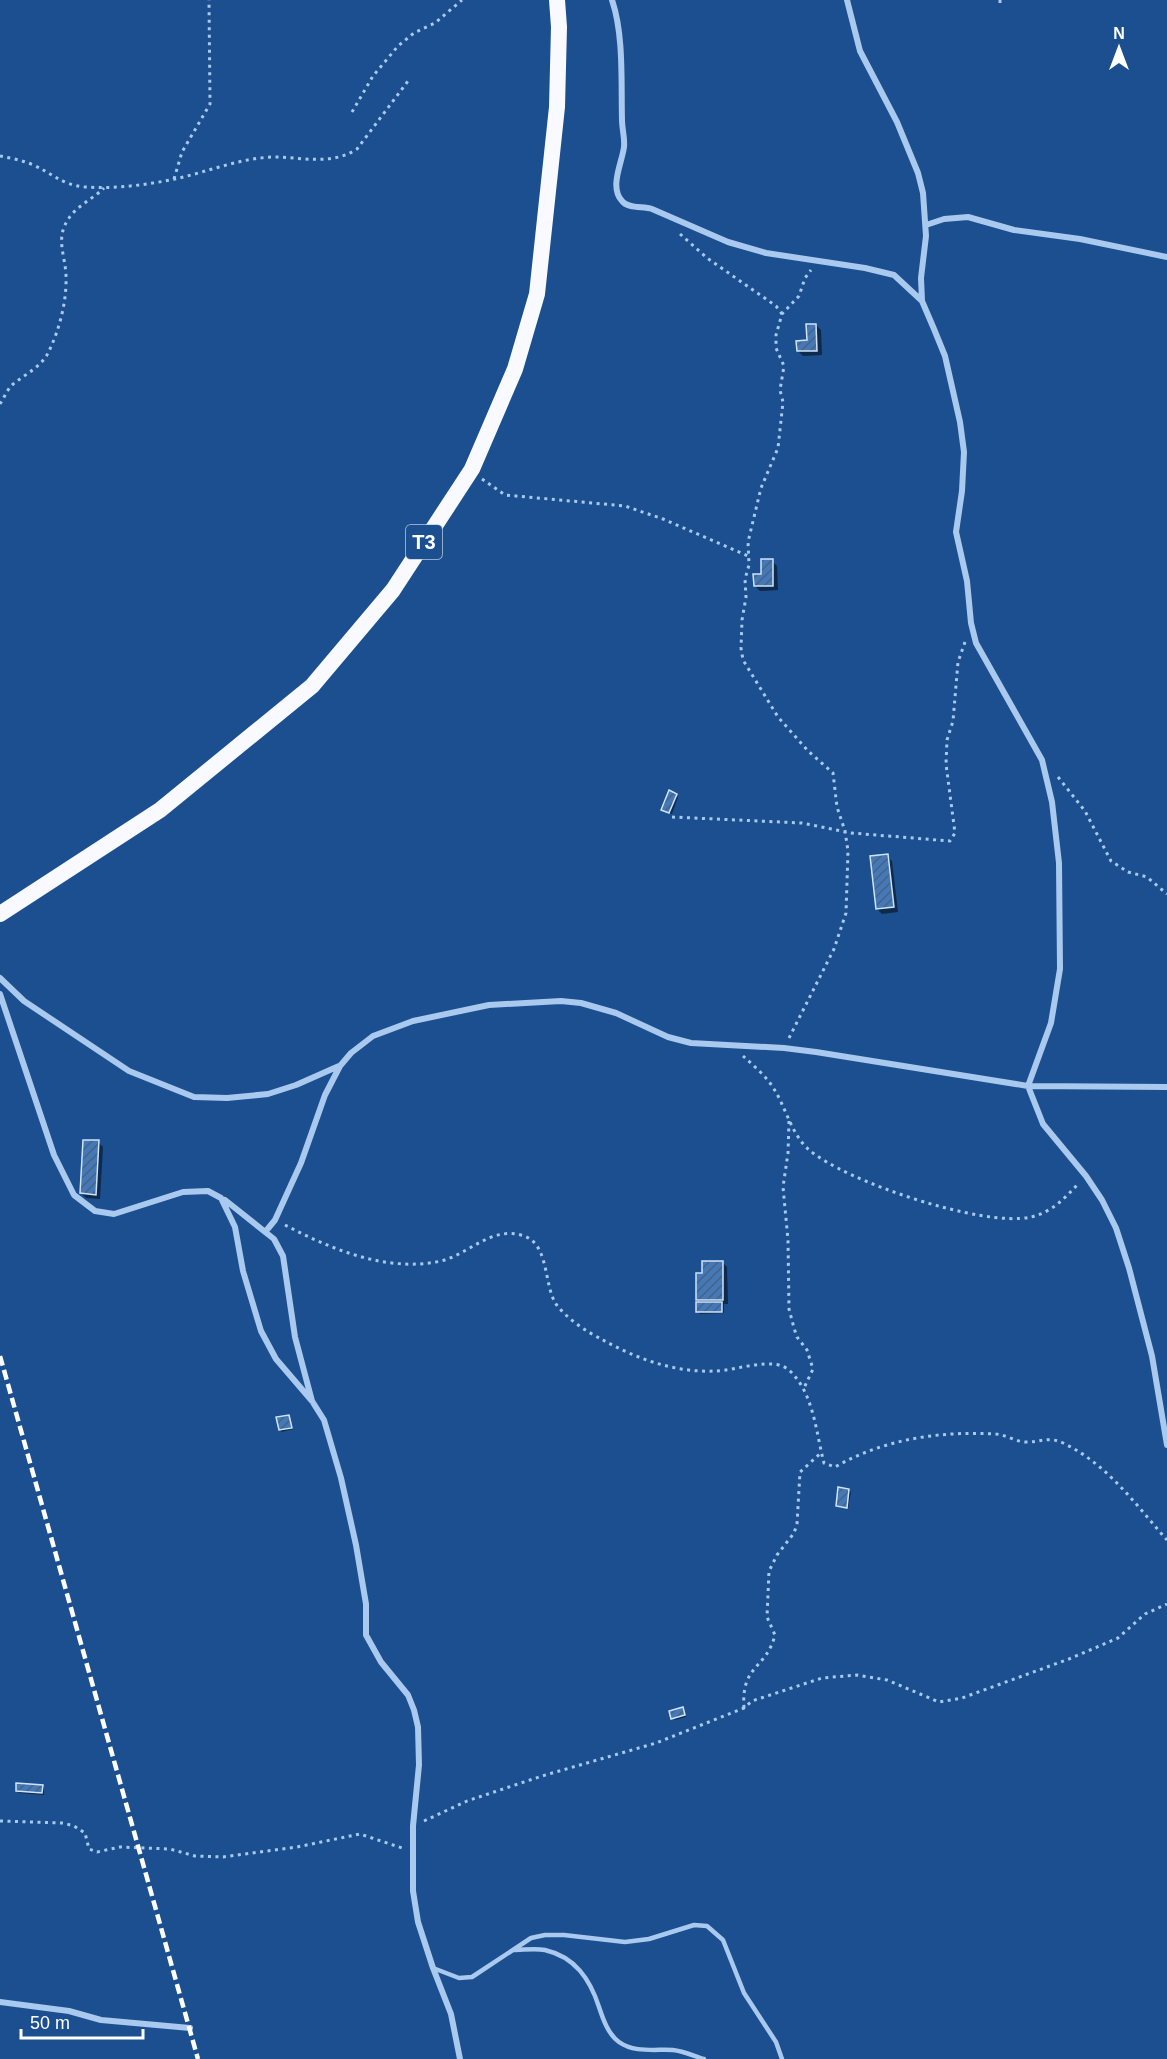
<svg xmlns="http://www.w3.org/2000/svg" width="1167" height="2059" font-family="Arial,sans-serif">
	<defs>
		<pattern id="building-hatch" width="6" height="6" patternUnits="userSpaceOnUse" patternTransform="scale(1.5)"><rect width="6" height="6" fill="#4478b7"/><path d="M-1 1l2-2M0 6l6-6M5 7l2-2" fill="none" stroke="#486282"/></pattern>
	</defs>
	<rect width="100%" height="100%" fill="#1b4f8f"/>
	<path fill="#0007" d="M 816,325 L 821,330 L 822,355 L 803,356 L 798,351 L 808,342 Z
		M 772,561 L 777,566 L 778,590 L 760,591 L 755,586 Z
		M 676,795 L 678,797 L 672,814 L 664,811 L 662,809 Z
		M 887,856 L 892,861 L 898,912 L 882,914 L 877,909 Z
		M 98,1142 L 103,1147 L 100,1199 L 86,1198 L 81,1193 Z
		M 722,1262 L 727,1267 L 728,1304 L 724,1304 L 724,1313 L 700,1314 L 698,1312 L 702,1304 L 697,1299 L 704,1274 Z
		M 288,1416 L 293,1429 L 282,1432 L 280,1430 Z
		M 848,1490 L 851,1492 L 848,1509 L 839,1507 L 837,1505 Z
		M 683,1709 L 686,1717 L 675,1720 L 673,1718 Z
		M 42,1786 L 44,1788 L 44,1795 L 19,1793 L 17,1791 Z"/>
	<path fill="url(#building-hatch)" stroke="#cfe3fa" stroke-width="1.5" d="M 806,324 L 816,324 L 817,351 L 797,351 L 796,341 L 807,340 Z
		M 761,559 L 773,559 L 773,586 L 754,586 L 753,574 L 761,574 Z
		M 669,790 L 677,794 L 669,813 L 661,810 Z
		M 888,854 L 894,907 L 876,909 L 870,856 Z
		M 83,1140 L 99,1140 L 96,1195 L 80,1193 Z
		M 702,1261 L 723,1261 L 723,1300 L 696,1300 L 696,1273 L 702,1273 Z
		M 696,1302 L 722,1302 L 722,1312 L 696,1312 Z
		M 289,1415 L 292,1428 L 279,1430 L 276,1417 Z
		M 838,1487 L 849,1489 L 847,1508 L 836,1506 Z
		M 683,1707 L 685,1715 L 671,1719 L 669,1711 Z
		M 16,1783 L 43,1785 L 42,1793 L 16,1791 Z"/>
	<g fill="none" stroke-linecap="round" stroke-linejoin="round">
		<path stroke="#a9c9ee" stroke-width="3" stroke-dasharray="3 4.5" stroke-linecap="butt" d="M 1000,0 L 1000,4
			M 352,112 L 373,76 L 398,46 L 414,33 L 435,23 L 462,0
			M 0,156 C 10,158 21,160 31,164 C 51,172 61,185 85,187 C 115,189 146,185 175,179 C 207,172 240,158 273,157 C 302,157 331,166 357,149 L 408,81
			M 174,179 L 182,152 L 210,104 L 209,0
			M 680,234 L 707,258 L 776,306 L 782,314
			M 0,404 C 4,398 7,390 12,385 C 25,374 42,367 49,351 C 60,328 67,300 66,275 C 65,254 55,238 69,218 C 77,206 94,198 104,188
			M 482,479 L 505,495 L 625,506 L 663,519 L 748,556
			M 1058,777 L 1085,811 L 1111,861 L 1128,872 L 1147,877 L 1167,894
			M 672,817 L 802,823 L 851,833 L 950,841 L 955,833 L 946,764 L 947,740 L 953,721 L 958,662 L 965,642
			M 789,1038 L 834,949 L 846,913 L 848,851 L 845,831 L 837,807 L 833,773 L 808,751 L 778,717 L 743,660 L 741,648 L 742,620 L 746,597 L 745,579 L 749,565 L 748,542 L 761,488 L 778,448 L 783,402 L 780,390 L 784,366 L 776,348 L 776,335 L 782,314 L 799,296 L 805,278 L 811,270
			M 743,1056 C 754,1066 767,1077 774,1089 C 786,1108 791,1133 808,1149 C 844,1181 983,1228 1031,1217 C 1052,1212 1064,1199 1078,1184
			M 789,1121 L 788,1153 L 783,1187 L 788,1240 L 789,1309 L 794,1328 L 797,1337 L 807,1350 L 813,1369 L 803,1390
			M 285,1225 C 331,1249 387,1273 441,1261 C 469,1254 490,1227 521,1235 C 550,1242 543,1284 556,1304 C 567,1319 587,1332 603,1340 C 637,1359 676,1373 715,1371 C 736,1371 774,1355 790,1371 C 814,1394 816,1433 824,1463 L 835,1467 C 884,1439 939,1431 994,1434 C 1005,1434 1014,1441 1025,1442 C 1040,1443 1048,1435 1065,1444 C 1108,1465 1136,1505 1167,1540
			M 744,1708 C 741,1664 766,1670 775,1635 L 767,1617 L 769,1571 L 777,1555 L 794,1533 L 797,1524 L 800,1472 L 822,1452
			M 0,1821 L 63,1823 L 74,1826 L 85,1833 L 89,1849 L 97,1852 L 120,1847 L 170,1849 L 195,1856 L 223,1857 L 297,1847 L 360,1834 L 402,1848
			M 424,1821 L 467,1801 L 542,1776 L 656,1743 L 744,1708 L 752,1701 L 822,1678 L 857,1675 L 887,1680 L 939,1702 L 962,1698 L 1069,1659 L 1118,1638 L 1145,1614 L 1167,1604"/>
		<path stroke="#a9c9ee" stroke-width="4.5" d="M 513,1950 C 523,1950 535,1948 545,1950 C 575,1957 590,1979 599,2007 C 603,2019 608,2034 619,2042 C 634,2053 655,2049 673,2050 C 683,2051 694,2056 704,2059
			M 433,1968 L 459,1978 L 472,1977 L 531,1938 L 545,1935 L 564,1935 L 625,1942 L 649,1939 L 694,1925 L 707,1926 L 723,1940 L 744,1993 L 776,2042 L 782,2059"/>
		<path stroke="#a9c9ee" stroke-width="6" d="M 612,0 C 624,35 621,83 622,120 C 622,129 625,138 624,147 C 622,163 609,187 622,201 C 628,209 643,206 652,209 L 728,242 L 766,253 L 865,268 L 894,275 L 922,301 L 934,329 L 945,356 L 960,422 L 964,452 L 962,491 L 956,532 L 967,581 L 971,623 L 976,643 L 1042,760 L 1052,802 L 1059,863 L 1060,969 L 1051,1023 L 1028,1086 L 1043,1124 L 1086,1176 L 1102,1200 L 1116,1228 L 1129,1268 L 1152,1356 L 1167,1445
			M 847,0 L 860,51 L 897,122 L 918,173 L 923,193 L 926,236 L 921,278 L 922,301
			M 926,225 L 944,219 L 968,217 L 1014,230 L 1080,239 L 1167,257
			M 0,978 L 24,1001 L 129,1071 L 194,1097 L 227,1098 L 268,1094 L 296,1085 L 339,1066
			M 0,994 L 54,1155 L 74,1195 L 95,1211 L 114,1214 L 183,1192 L 208,1191 L 221,1198 L 235,1227 L 243,1271 L 261,1331 L 276,1359 L 312,1401 L 324,1420 L 341,1478 L 356,1545 L 366,1604 L 366,1635 L 381,1662 L 408,1695 L 414,1710 L 418,1727 L 419,1765 L 413,1826 L 413,1891 L 418,1922 L 433,1968 L 451,2014 L 460,2059
			M 225,1200 L 274,1239 L 283,1256 L 295,1337 L 312,1401
			M 266,1231 L 275,1220 L 301,1163 L 325,1095 L 340,1066 L 351,1053 L 373,1036 L 413,1021 L 489,1005 L 561,1001 L 581,1003 L 616,1013 L 668,1037 L 691,1043 L 784,1048 L 816,1052 L 1028,1086 L 1167,1087
			M 0,2002 L 69,2011 L 101,2020 L 190,2028"/>
		<path stroke="#f8faff" stroke-width="16" d="M 0,914 L 160,810 L 312,686 L 393,590 L 472,469 L 515,369 L 537,294 L 557,107 L 559,27 L 557,0"/>
		<path stroke="#fff" stroke-width="4.5" stroke-dasharray="10 4.5" stroke-linecap="butt" d="M 0,1356 L 198,2059"/>
	</g>
	<g text-anchor="middle" stroke-width="4.5" stroke-linejoin="round" paint-order="stroke">
		<rect fill="#1b4f8f" stroke="#bbcadd" stroke-width="1.5" x="406" y="525" width="36" height="34" rx="4.5"/>
		<g font-size="20" font-weight="bold" fill="#fff">
			<text x="424" y="549">T3</text>
		</g>
	</g>
	<g transform="translate(1119 48)" stroke="#1b4f8f" stroke-width="4.5" paint-order="stroke">
	<path d="M0-4.5L10 22L0 15L-10 22Z" fill="#ffffff"/>
	<text y="-9" font-size="16" font-weight="bold" text-anchor="middle" fill="#ffffff">N</text>
	</g>
	<path d="M21 2029v9h122v-9" fill="none" stroke="#ffffff" stroke-width="3"/>
	<text x="30" y="2029" font-size="18" fill="#ffffff" stroke="#1b4f8f" stroke-width="4.5" paint-order="stroke">50 m</text>
</svg>
